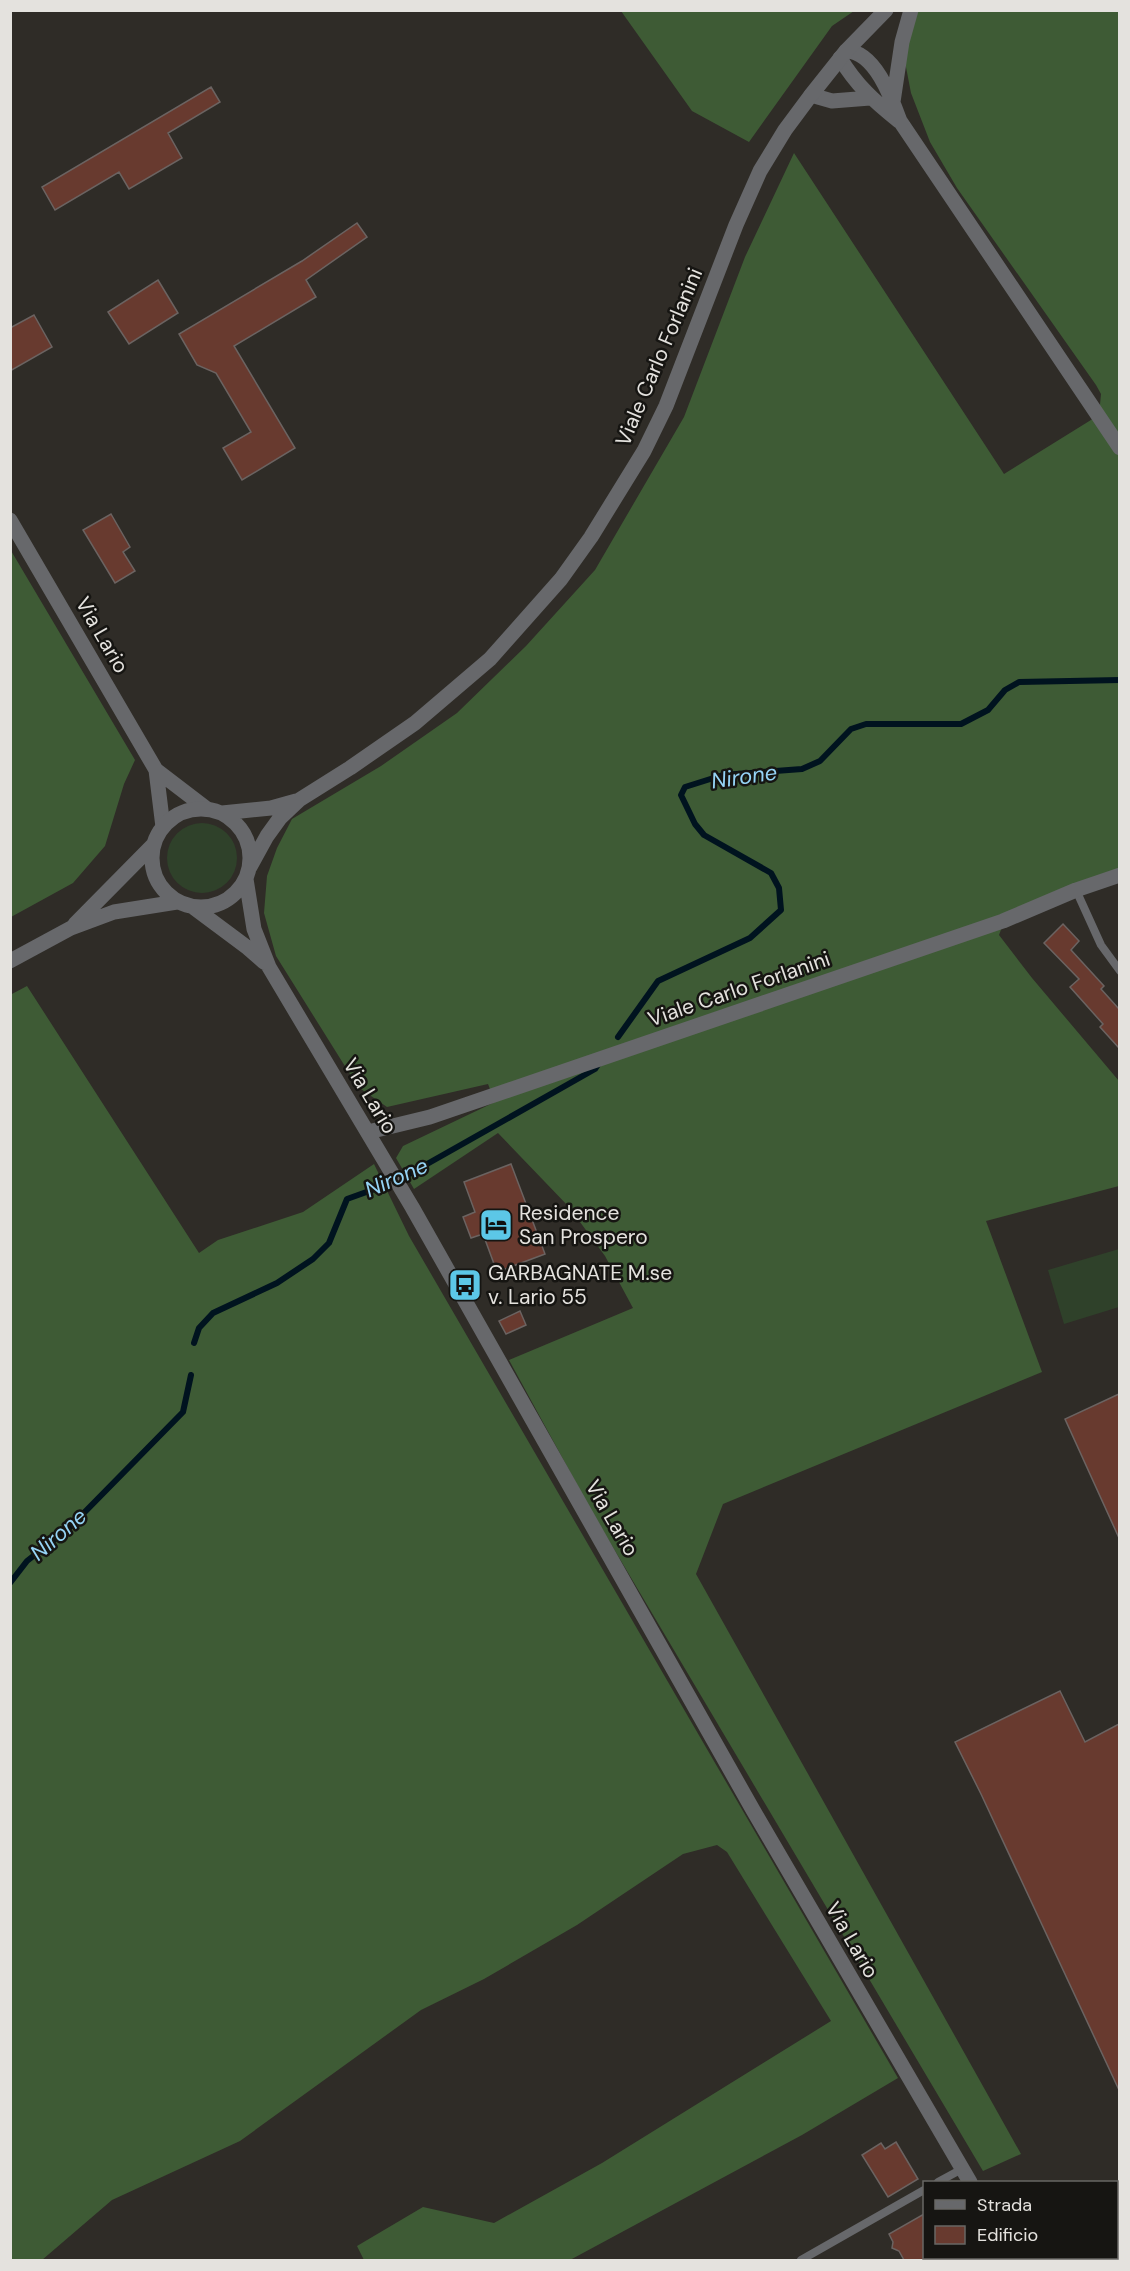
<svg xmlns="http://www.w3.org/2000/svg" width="1130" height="2271" font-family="'DM Sans',sans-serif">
	<rect width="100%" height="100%" fill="#2f2c27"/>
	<path fill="#2f412a" d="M167 858a35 35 0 1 1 70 0a35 35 0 1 1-70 0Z
		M 1119,1249 L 1119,1307 L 1064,1324 L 1048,1270 Z"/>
	<path fill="#3e5b35" d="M 621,11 L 854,11 L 832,26 L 749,142 L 692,111 Z
		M 914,11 L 1119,11 L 1119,872 L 1007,914 L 999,935 L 1032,978 L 1119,1081 L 1119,1186 L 986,1221 L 1042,1372 L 723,1504 L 696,1574 L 1021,2154 L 983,2171 L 592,1512 L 509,1360 L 633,1308 L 605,1256 L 569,1207 L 498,1133 L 414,1189 L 396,1158 L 403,1146 L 495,1102 L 488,1084 L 387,1107 L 358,1087 L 276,956 L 264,913 L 267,876 L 277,848 L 292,819 L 381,766 L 457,713 L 526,646 L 595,570 L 684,417 L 745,257 L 794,153 L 1004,474 L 1099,415 L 1101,394 L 1096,385 L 957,188 L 930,142 L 911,93 L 905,62 Z
		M 10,549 L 135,760 L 124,784 L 105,846 L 73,883 L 11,917 Z
		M 27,986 L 199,1253 L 218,1240 L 303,1212 L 374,1164 L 409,1236 L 898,2078 L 802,2135 L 570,2260 L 364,2260 L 357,2246 L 423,2207 L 494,2223 L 602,2163 L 831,2021 L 727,1852 L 717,1845 L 683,1854 L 577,1925 L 484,1979 L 421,2010 L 240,2141 L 112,2200 L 42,2260 L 11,2260 L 10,995 Z"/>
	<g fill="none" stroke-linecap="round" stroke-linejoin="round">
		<path stroke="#00131f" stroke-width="6" d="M 618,1037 L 658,981 L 750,938 L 781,910 L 779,888 L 771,873 L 704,835 L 695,824 L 681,795 L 685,787 L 723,775 L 802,769 L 820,761 L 851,729 L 866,724 L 961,724 L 988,710 L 1005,690 L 1019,682 L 1120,680
			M 194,1343 L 199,1328 L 213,1313 L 277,1283 L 313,1259 L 329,1243 L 347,1199 L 397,1181 L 595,1069 L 599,1063
			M 10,1583 L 27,1561 L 70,1527 L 183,1412 L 191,1375"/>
	</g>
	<path fill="#683a2f" stroke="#6b6361" stroke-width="1.5" d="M 211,87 L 220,102 L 168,133 L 182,158 L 129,189 L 119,172 L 55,210 L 42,187 Z
		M 357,223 L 367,237 L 306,280 L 316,297 L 234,346 L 295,448 L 242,480 L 223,448 L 251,432 L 216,373 L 197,365 L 179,334 L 302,261 Z
		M 158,280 L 178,313 L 129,344 L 108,312 Z
		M 34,315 L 52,347 L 10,371 L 10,328 Z
		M 111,514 L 130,547 L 123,552 L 135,571 L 115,583 L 83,530 Z
		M 1063,924 L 1079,941 L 1071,950 L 1104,986 L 1101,989 L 1119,1009 L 1119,1048 L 1100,1027 L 1103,1024 L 1070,987 L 1079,979 L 1044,943 Z
		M 511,1164 L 545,1254 L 497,1272 L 483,1234 L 471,1238 L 463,1217 L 475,1212 L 464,1182 Z
		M 520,1311 L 526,1325 L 506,1334 L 499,1321 Z
		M 1119,1394 L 1119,1538 L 1065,1419 Z
		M 1060,1691 L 1085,1742 L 1119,1724 L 1119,2090 L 981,1794 L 955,1742 Z
		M 896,2142 L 918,2179 L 888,2197 L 862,2155 L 881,2143 L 885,2149 Z
		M 924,2214 L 924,2260 L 904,2260 L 899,2251 L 892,2248 L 893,2242 L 889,2234 Z"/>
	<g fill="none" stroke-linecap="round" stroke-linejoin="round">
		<path stroke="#67686b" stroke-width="8" d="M 1076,890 L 1101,945 L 1120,971
			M 938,2182 L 962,2169
			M 801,2260 L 924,2190"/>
		<path stroke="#67686b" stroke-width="15" d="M 846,51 C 875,51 892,99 900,121 L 1120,448
			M 840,58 C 856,85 875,102 899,121
			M 811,95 L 832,101 L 870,98
			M 893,102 L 902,42 L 911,10
			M 10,520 L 156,770 L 207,809
			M 156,770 L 163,827
			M 368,1132 L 430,1117 L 1003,921 L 1076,890 L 1120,875
			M 940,2260 L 944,2258"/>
		<path stroke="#67686b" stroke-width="15" d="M152 858a49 49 0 1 1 98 0a49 49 0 1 1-98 0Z
			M 222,813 L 271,808 L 296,801
			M 250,867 L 267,836 L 280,818 L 299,800 L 350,768 L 415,723 L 490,659 L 561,579 L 591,537 L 644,451 L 666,406 L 736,225 L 760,171 L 785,130 L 811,95 L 846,51 L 886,10
			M 246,879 L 254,929 L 269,967 L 412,1207 L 753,1810 L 970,2182
			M 193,907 L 248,948 L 264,962
			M 75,924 L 153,845
			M 10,961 L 71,928 L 114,912 L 177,902
			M 1012,2258 L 1013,2260"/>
	</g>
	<defs>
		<g id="hotel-square" transform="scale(1.725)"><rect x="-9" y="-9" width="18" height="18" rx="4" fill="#5cc7e7" stroke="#161512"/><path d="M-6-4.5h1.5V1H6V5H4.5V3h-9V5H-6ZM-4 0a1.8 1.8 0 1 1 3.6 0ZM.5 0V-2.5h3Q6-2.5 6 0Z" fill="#111"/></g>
		<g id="bus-square" transform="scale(1.725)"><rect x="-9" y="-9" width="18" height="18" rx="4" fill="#5cc7e7" stroke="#161512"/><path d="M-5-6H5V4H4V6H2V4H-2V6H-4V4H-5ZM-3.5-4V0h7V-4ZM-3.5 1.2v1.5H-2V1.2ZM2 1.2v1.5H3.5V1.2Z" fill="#111"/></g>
	</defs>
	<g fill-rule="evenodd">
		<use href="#hotel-square" x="496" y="1225"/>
		<use href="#bus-square" x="465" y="1285"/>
	</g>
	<g text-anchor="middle" stroke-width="5" stroke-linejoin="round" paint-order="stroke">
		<g font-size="21" fill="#e4e2de" stroke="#161512">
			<text transform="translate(659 357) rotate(-67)" y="7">Viale Carlo Forlanini</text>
			<text transform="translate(102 635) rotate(60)" y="7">Via Lario</text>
			<text transform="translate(739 989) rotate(-19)" y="7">Viale Carlo Forlanini</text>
			<text transform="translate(370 1096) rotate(59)" y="7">Via Lario</text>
			<text transform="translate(612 1518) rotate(60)" y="7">Via Lario</text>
			<text transform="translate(852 1940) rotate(60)" y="7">Via Lario</text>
		</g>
		<g font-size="21" fill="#e4e2de" stroke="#161512" text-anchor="start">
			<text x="519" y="1220">Residence<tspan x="519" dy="24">San Prospero</tspan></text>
			<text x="488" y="1280">GARBAGNATE M.se<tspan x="488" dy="24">v. Lario 55</tspan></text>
		</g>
		<g font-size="22" font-style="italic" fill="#95d3f5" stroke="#161512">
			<text transform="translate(744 776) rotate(-8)" y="8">Nirone</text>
			<text transform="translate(396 1177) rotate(-24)" y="8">Nirone</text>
			<text transform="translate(58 1534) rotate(-41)" y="8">Nirone</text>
		</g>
	</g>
	<rect width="1130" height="2271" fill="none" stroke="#e4e2de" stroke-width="24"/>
	<rect x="923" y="2181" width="195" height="78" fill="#161512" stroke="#686764" stroke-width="1.5"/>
	<rect x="935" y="2200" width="30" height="9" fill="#67686b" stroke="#686764" stroke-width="1.5"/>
	<text x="977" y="2211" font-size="18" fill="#e4e2de">Strada</text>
	<rect x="935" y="2226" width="30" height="18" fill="#683a2f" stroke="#686764" stroke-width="1.5"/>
	<text x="977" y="2241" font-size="18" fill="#e4e2de">Edificio</text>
</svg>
